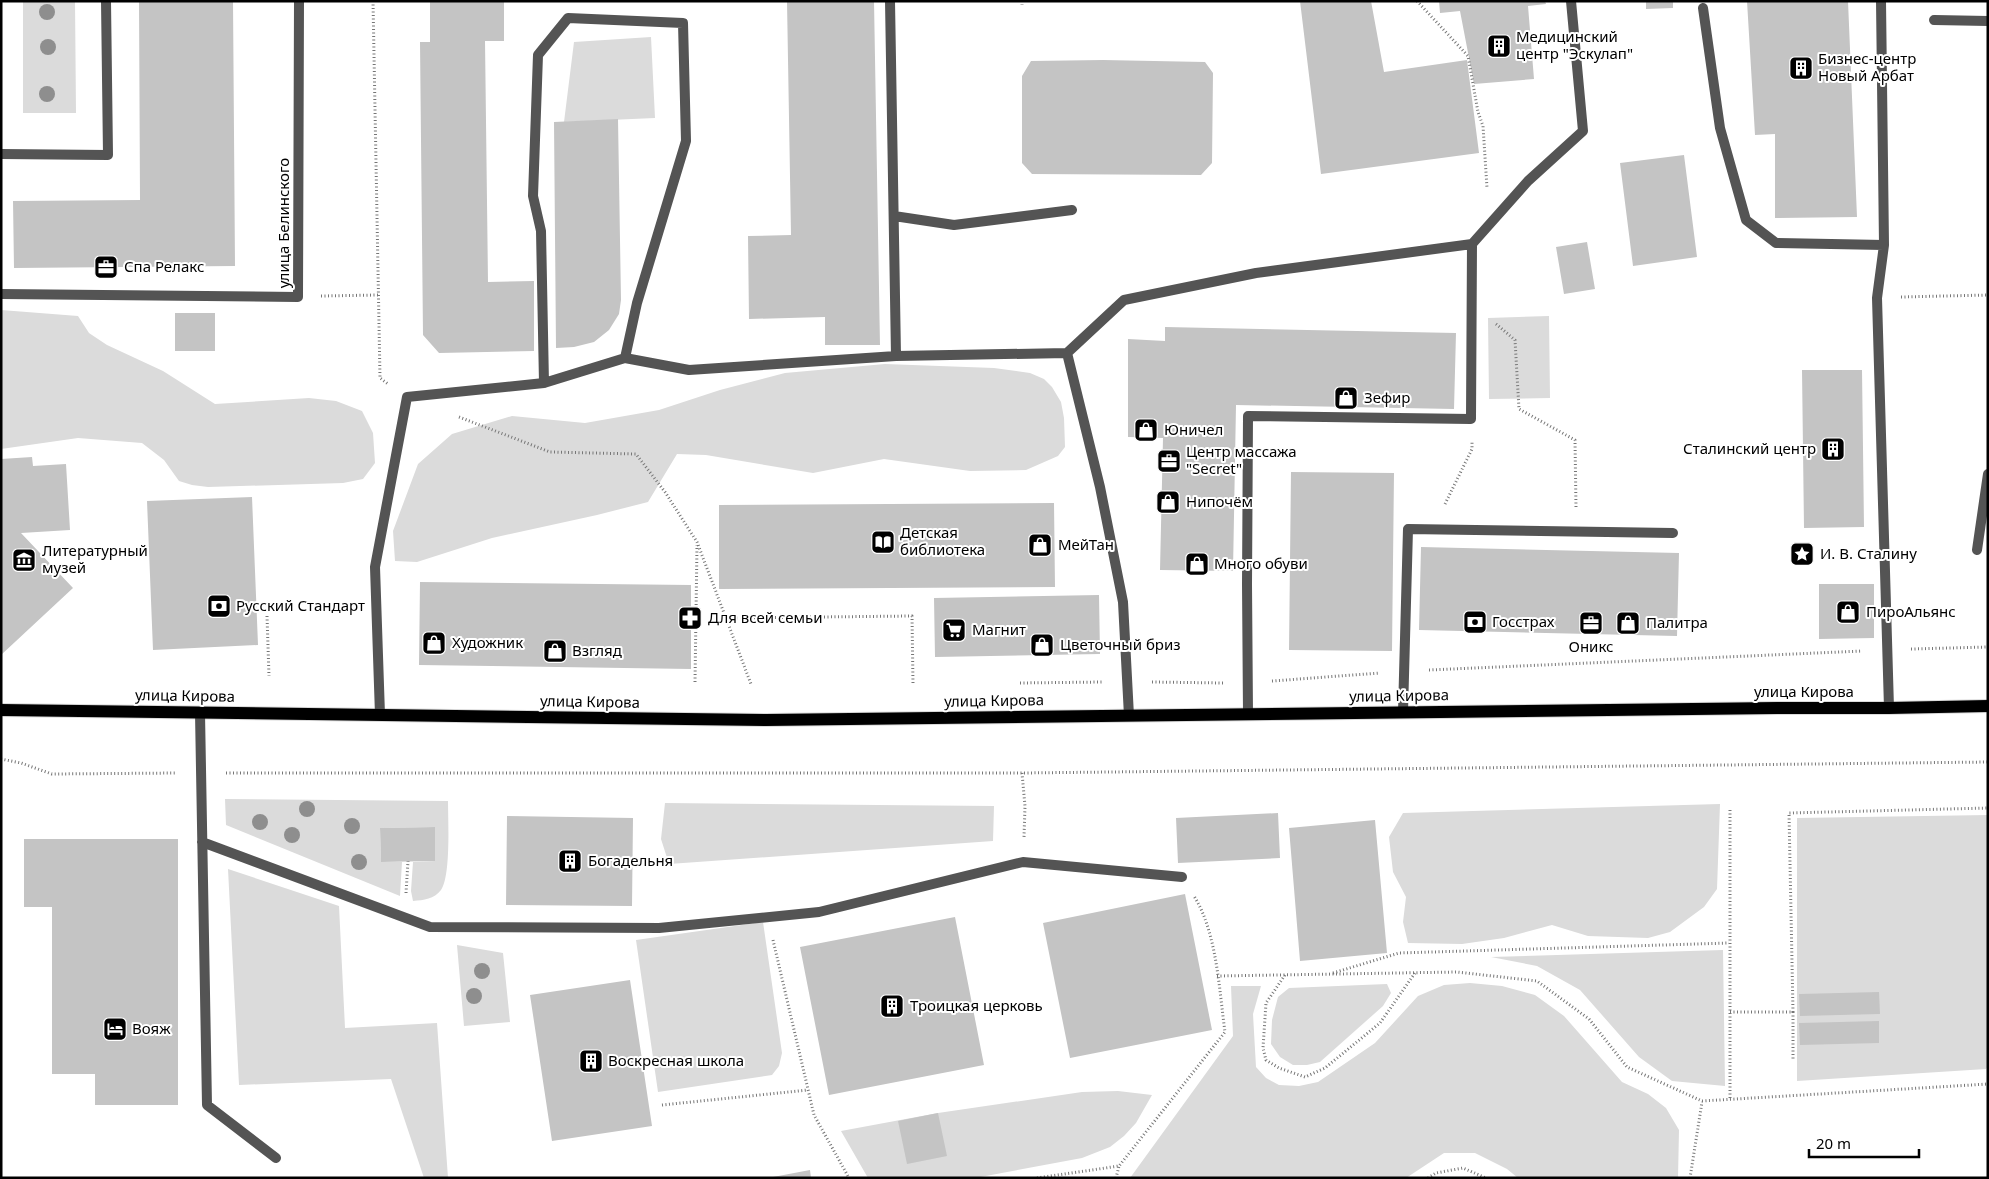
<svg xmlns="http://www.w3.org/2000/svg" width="1989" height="1179" font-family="'Noto Sans',sans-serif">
	<rect width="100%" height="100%" fill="#fff"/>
	<path fill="#dbdbdb" d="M 23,1 L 75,1 L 76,113 L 23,113 Z
		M 651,37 L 655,118 L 564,122 L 574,42 Z
		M 1,310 L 78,316 L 89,333 L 107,345 L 163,371 L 215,404 L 309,398 L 336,401 L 362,411 L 373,433 L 375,463 L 363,479 L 343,483 L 208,487 L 192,485 L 179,481 L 164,460 L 142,443 L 78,438 L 1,449 Z
		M 1549,316 L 1550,398 L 1489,399 L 1488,318 Z
		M 885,364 L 994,368 L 1030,373 L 1044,379 L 1052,387 L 1061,402 L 1064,418 L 1065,447 L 1058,456 L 1026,470 L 970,471 L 884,459 L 813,473 L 706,455 L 677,454 L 648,502 L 597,515 L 492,538 L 417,562 L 395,561 L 393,531 L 418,464 L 452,434 L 512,416 L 585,423 L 659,410 L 720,390 L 785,373 Z
		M 225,799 L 448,801 C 448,819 451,876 441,890 C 434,899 424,900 413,901 L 411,891 L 413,862 L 435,861 L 435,827 L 380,828 L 381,862 L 402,862 L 400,896 L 226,825 Z
		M 665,803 L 994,806 L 993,841 L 669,864 L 661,839 Z
		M 1720,804 L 1717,889 L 1704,907 L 1670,932 L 1648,938 L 1588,936 L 1552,925 L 1504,938 L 1462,944 L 1408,943 L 1403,922 L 1406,897 L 1393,872 L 1389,837 L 1403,813 Z
		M 1988,815 L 1988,1066 L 1986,1069 L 1797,1081 L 1797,818 Z
		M 228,869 L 339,906 L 345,1028 L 437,1023 L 448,1178 L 424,1178 L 391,1079 L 239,1085 Z
		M 763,922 L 782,1053 L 779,1066 L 772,1075 L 658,1092 L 636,940 Z
		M 457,945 L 503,953 L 510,1022 L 464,1026 Z
		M 1723,950 L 1725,1086 L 1672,1081 L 1639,1057 L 1580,990 L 1537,966 L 1491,957 Z
		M 1470,983 L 1502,986 L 1535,995 L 1564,1016 L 1622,1082 L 1648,1094 L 1666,1108 L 1679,1130 L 1678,1178 L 1518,1178 L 1507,1169 L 1475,1153 L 1444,1153 L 1406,1178 L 1130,1178 L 1233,1036 L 1231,986 L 1261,986 L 1253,1014 L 1256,1067 L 1266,1078 L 1279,1085 L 1299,1086 L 1318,1082 L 1375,1043 L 1418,996 L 1444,985 Z
		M 1387,984 L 1391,993 L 1383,1006 L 1320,1062 L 1307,1065 L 1293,1065 L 1280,1057 L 1271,1044 L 1272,1020 L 1278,997 L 1289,988 Z
		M 1118,1091 L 1152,1095 L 1136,1123 L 1124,1136 L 1110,1147 L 1082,1158 L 975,1178 L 868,1178 L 841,1131 L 938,1113 L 1082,1092 Z"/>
	<path fill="#c4c4c4" d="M 139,1 L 233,1 L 235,266 L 14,268 L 13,201 L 140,200 Z
		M 430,1 L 504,1 L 504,41 L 485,41 L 488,282 L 534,281 L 534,351 L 439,353 L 423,335 L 420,42 L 430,42 Z
		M 787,1 L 874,1 L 880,345 L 825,345 L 825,317 L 749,319 L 748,236 L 791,235 Z
		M 1300,1 L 1371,1 L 1384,72 L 1467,60 L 1479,153 L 1321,174 Z
		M 1439,1 L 1545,1 L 1546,4 L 1528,6 L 1534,79 L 1474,84 L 1460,11 L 1440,13 Z
		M 1646,1 L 1673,1 L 1673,8 L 1646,9 Z
		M 1747,1 L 1848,1 L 1857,217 L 1775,218 L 1775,134 L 1755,135 Z
		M 1103,60 L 1205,62 L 1213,73 L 1212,163 L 1201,175 L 1032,174 L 1022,163 L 1022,76 L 1031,61 Z
		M 618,119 L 621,300 L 619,314 L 609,330 L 594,342 L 574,347 L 556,348 L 554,122 Z
		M 1684,155 L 1697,257 L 1633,266 L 1620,163 Z
		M 1587,242 L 1595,289 L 1564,294 L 1556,247 Z
		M 175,313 L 215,313 L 215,351 L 175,351 Z
		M 1165,327 L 1456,333 L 1454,409 L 1236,405 L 1233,571 L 1160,570 L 1163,438 L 1128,437 L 1128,339 L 1165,341 Z
		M 1802,370 L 1862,370 L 1864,527 L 1804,528 Z
		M 32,457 L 33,466 L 66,464 L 70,530 L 21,533 L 73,588 L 1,655 L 1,459 Z
		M 1291,472 L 1394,473 L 1392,651 L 1289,650 Z
		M 252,497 L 258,645 L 153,650 L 147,501 Z
		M 1054,503 L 1055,587 L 719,589 L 719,505 Z
		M 1421,547 L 1679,553 L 1677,636 L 1419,630 Z
		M 420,582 L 691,585 L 691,669 L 419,665 Z
		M 1819,584 L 1874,584 L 1874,638 L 1819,639 Z
		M 1099,595 L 1100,654 L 935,657 L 934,598 Z
		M 1278,813 L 1280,858 L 1178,863 L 1176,818 Z
		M 507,816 L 633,818 L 632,906 L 506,905 Z
		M 1375,820 L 1387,953 L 1300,961 L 1289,828 Z
		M 435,827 L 435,861 L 381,862 L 380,828 Z
		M 24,839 L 178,839 L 178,1105 L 95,1105 L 95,1074 L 52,1074 L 52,907 L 24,907 Z
		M 1185,894 L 1212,1030 L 1070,1058 L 1043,923 Z
		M 955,917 L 984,1065 L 829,1095 L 800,947 Z
		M 630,980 L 652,1126 L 552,1141 L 530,995 Z
		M 1879,992 L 1880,1014 L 1800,1016 L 1799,994 Z
		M 1879,1021 L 1879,1043 L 1800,1045 L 1799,1023 Z
		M 938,1113 L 947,1156 L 907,1164 L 898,1121 Z
		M 810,1170 L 811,1178 L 773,1178 L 773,1177 Z"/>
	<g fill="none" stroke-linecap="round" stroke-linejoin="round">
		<g stroke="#dbdbdb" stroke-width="14">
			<path id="primary" d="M 1,710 L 766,720 L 1777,708 L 1889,708 L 1988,706"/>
		</g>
		<path stroke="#767676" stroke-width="3" stroke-dasharray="1 2.5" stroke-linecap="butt" d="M 373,1 L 380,378 L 388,384
			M 1022,1 L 1022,5
			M 1417,1 L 1468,56 L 1478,112 L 1483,126 L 1487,188
			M 321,296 L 378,295
			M 1901,297 L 1988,295
			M 1496,324 L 1515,340 L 1519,409 L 1575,440 L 1576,508
			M 459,417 L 550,452 L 636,454 L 665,492 L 697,542 L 751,684
			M 1445,504 L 1472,449 L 1472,442
			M 267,616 L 269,676
			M 726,618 L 912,616 L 913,684
			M 1911,649 L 1988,647
			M 1429,670 L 1862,651
			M 1272,681 L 1380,673
			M 695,682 L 697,545
			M 1152,682 L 1223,683
			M 1020,683 L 1103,682
			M 1,759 L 21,763 L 52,774 L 177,773
			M 226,773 L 1022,773 L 1988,762
			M 1022,773 L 1025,806 L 1024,837
			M 1730,810 L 1730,1100
			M 406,893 L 408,861
			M 773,940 L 814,1115 L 849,1178
			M 1333,973 L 1399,953 L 1729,943
			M 1285,975 L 1266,1003 L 1263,1048 L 1266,1060 L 1279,1068 L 1305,1077 L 1325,1068 L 1380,1023 L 1415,973
			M 1217,976 L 1457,972 L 1537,981 L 1589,1019 L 1627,1067 L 1702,1101 L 1988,1084
			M 1730,1012 L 1793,1012 L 1789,813 L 1988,808
			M 1793,1012 L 1793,1060
			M 662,1105 L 808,1090
			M 1037,1178 L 1119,1166 L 1225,1032 C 1219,989 1217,933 1194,896
			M 1116,1178 L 1119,1166
			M 1428,1178 L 1436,1173 L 1463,1168 L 1486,1178
			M 1690,1178 L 1702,1102"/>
		<path stroke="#545454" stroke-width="10" d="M 890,1 L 896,356
			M 1881,1 L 1884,245 L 1877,298 L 1889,708
			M 1703,8 L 1720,128 L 1746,220 L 1776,243 L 1884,245
			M 1934,20 L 1988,21
			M 1,154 L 108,155 L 106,1
			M 894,216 L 954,225 L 1072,210
			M 544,383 L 541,231 L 533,196 L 538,55 L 568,18 L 683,23 L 686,141 L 637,303 L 625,358
			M 1977,550 L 1988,474
			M 1403,712 L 1408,529 L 1673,533
			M 200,713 L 207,1105 L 276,1158
			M 1248,714 L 1247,584 L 1248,416 L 1471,419 L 1472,244
			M 380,715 L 375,567 L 407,397 L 544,383 L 625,358 L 689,370 L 896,356 L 1067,353
			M 1129,716 L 1123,602 L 1100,487 L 1067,353 L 1124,300 L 1256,273 L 1472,244 L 1528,181 L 1583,131 L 1571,1
			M 202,842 L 430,927 L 659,928 L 819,912 L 1023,862 L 1182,877"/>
		<path stroke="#545454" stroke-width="10" d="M 1,294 L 298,297 L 299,1"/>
		<use href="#primary" stroke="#000" stroke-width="12"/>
	</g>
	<g fill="#8e8e8e">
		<circle cx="47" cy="12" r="8"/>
		<circle cx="48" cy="47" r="8"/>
		<circle cx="47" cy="94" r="8"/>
		<circle cx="307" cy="809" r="8"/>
		<circle cx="260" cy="822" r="8"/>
		<circle cx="352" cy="826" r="8"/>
		<circle cx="292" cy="835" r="8"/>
		<circle cx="359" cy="862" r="8"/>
		<circle cx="482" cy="971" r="8"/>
		<circle cx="474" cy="996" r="8"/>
	</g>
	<defs>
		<g id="building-square" transform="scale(1.25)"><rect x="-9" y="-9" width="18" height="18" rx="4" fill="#000" stroke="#fff"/><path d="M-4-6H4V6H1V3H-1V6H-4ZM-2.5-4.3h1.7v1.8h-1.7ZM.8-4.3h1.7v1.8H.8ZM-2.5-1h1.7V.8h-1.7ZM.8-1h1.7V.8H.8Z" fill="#fff"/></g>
		<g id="office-square" transform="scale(1.25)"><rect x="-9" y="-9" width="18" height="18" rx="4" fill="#000" stroke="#fff"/><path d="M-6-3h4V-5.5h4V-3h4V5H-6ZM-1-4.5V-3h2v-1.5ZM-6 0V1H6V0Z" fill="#fff"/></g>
		<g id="shop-square" transform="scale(1.25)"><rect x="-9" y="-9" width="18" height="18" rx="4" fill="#000" stroke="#fff"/><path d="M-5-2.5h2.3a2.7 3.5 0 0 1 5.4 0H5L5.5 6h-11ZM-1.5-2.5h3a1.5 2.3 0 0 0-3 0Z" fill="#fff"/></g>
		<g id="library-square" transform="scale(1.25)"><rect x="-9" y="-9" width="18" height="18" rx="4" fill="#000" stroke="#fff"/><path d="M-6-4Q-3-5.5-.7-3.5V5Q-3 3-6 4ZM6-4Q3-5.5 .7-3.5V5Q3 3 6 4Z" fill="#fff"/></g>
		<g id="sight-square" transform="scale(1.25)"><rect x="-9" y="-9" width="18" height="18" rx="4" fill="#000" stroke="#fff"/><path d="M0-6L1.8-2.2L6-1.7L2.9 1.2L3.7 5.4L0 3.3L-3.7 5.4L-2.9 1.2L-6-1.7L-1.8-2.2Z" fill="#fff"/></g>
		<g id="museum-square" transform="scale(1.25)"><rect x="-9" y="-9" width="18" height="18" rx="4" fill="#000" stroke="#fff"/><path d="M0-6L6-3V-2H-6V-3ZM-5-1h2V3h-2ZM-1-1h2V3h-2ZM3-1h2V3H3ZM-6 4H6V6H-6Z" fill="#fff"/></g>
		<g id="bank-square" transform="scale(1.25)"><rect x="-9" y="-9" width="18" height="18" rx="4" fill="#000" stroke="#fff"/><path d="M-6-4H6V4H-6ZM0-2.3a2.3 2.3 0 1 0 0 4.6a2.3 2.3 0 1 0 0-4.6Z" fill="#fff"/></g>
		<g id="pharmacy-square" transform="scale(1.25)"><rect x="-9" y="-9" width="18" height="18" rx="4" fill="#000" stroke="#fff"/><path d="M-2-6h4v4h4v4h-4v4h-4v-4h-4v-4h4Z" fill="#fff"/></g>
		<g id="supermarket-square" transform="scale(1.25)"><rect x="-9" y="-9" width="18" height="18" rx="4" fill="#000" stroke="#fff"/><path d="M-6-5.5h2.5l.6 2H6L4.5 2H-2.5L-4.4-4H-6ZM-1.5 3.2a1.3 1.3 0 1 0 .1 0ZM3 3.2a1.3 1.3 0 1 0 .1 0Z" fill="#fff"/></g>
		<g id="hotel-square" transform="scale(1.25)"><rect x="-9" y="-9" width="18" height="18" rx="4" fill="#000" stroke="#fff"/><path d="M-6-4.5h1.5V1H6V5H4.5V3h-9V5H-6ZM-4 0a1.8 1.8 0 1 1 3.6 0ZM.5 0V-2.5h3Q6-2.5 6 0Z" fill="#fff"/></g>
	</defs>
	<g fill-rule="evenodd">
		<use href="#building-square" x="1499" y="46"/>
		<use href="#building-square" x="1801" y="68"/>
		<use href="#office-square" x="106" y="267"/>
		<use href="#shop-square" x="1346" y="398"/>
		<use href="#shop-square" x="1146" y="430"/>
		<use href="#building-square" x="1833" y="449"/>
		<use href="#office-square" x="1169" y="461"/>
		<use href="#shop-square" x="1168" y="502"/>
		<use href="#library-square" x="883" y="542"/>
		<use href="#shop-square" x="1040" y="545"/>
		<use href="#sight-square" x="1802" y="554"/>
		<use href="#museum-square" x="24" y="560"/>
		<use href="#shop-square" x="1197" y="564"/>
		<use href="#bank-square" x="219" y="606"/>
		<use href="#shop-square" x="1848" y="612"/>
		<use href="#pharmacy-square" x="690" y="618"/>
		<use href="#bank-square" x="1475" y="622"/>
		<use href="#office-square" x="1591" y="623"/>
		<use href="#shop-square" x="1628" y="623"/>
		<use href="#supermarket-square" x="954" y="630"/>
		<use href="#shop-square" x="434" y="643"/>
		<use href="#shop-square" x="1042" y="645"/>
		<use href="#shop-square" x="555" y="651"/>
		<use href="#building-square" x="570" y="861"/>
		<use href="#building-square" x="892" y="1006"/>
		<use href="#hotel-square" x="115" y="1029"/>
		<use href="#building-square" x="591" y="1061"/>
	</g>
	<g text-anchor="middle" stroke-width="4" stroke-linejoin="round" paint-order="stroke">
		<g font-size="15" fill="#000" stroke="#fff" text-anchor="start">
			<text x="1516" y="42">Медицинский<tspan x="1516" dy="17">центр "Эскулап"</tspan></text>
			<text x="1818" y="64">Бизнес-центр<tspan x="1818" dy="17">Новый Арбат</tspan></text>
			<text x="124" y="272">Спа Релакс</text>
			<text x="1364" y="403">Зефир</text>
			<text x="1164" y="435">Юничел</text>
			<text x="1816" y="454" text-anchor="end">Сталинский центр</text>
			<text x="1186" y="457">Центр массажа<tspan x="1186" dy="17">"Secret"</tspan></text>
			<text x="1186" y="507">Нипочём</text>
			<text x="900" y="538">Детская<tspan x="900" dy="17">библиотека</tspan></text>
			<text x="1058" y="550">МейТан</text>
			<text x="42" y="556">Литературный<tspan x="42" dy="17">музей</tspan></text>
			<text x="1820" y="559">И. В. Сталину</text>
			<text x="1214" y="569">Много обуви</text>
			<text x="236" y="611">Русский Стандарт</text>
			<text x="1866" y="617">ПироАльянс</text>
			<text x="708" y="623">Для всей семьи</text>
			<text x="1492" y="627">Госстрах</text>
			<text x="1646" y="628">Палитра</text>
			<text x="972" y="635">Магнит</text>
			<text x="452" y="648">Художник</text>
			<text x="1060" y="650">Цветочный бриз</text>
			<text x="1591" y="652" text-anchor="middle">Оникс</text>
			<text x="572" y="656">Взгляд</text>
			<text x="588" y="866">Богадельня</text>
			<text x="910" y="1011">Троицкая церковь</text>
			<text x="132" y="1034">Вояж</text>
			<text x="608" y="1066">Воскресная школа</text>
		</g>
		<g font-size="15" fill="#000" stroke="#fff">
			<text transform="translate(284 223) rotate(-90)" y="5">улица Белинского</text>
			<text x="1804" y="697">улица Кирова</text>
			<text transform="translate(185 696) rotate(1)" y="5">улица Кирова</text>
			<text transform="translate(1399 696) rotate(-1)" y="5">улица Кирова</text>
			<text transform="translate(994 701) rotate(-1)" y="5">улица Кирова</text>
			<text transform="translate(590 702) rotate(1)" y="5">улица Кирова</text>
		</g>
	</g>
	<rect width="1989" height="1179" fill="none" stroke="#000000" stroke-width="5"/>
	<path d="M1809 1149v8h110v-8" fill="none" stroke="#000000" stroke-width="2.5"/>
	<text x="1816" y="1149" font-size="15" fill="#000000" stroke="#ffffff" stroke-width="4" paint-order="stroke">20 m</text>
</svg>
